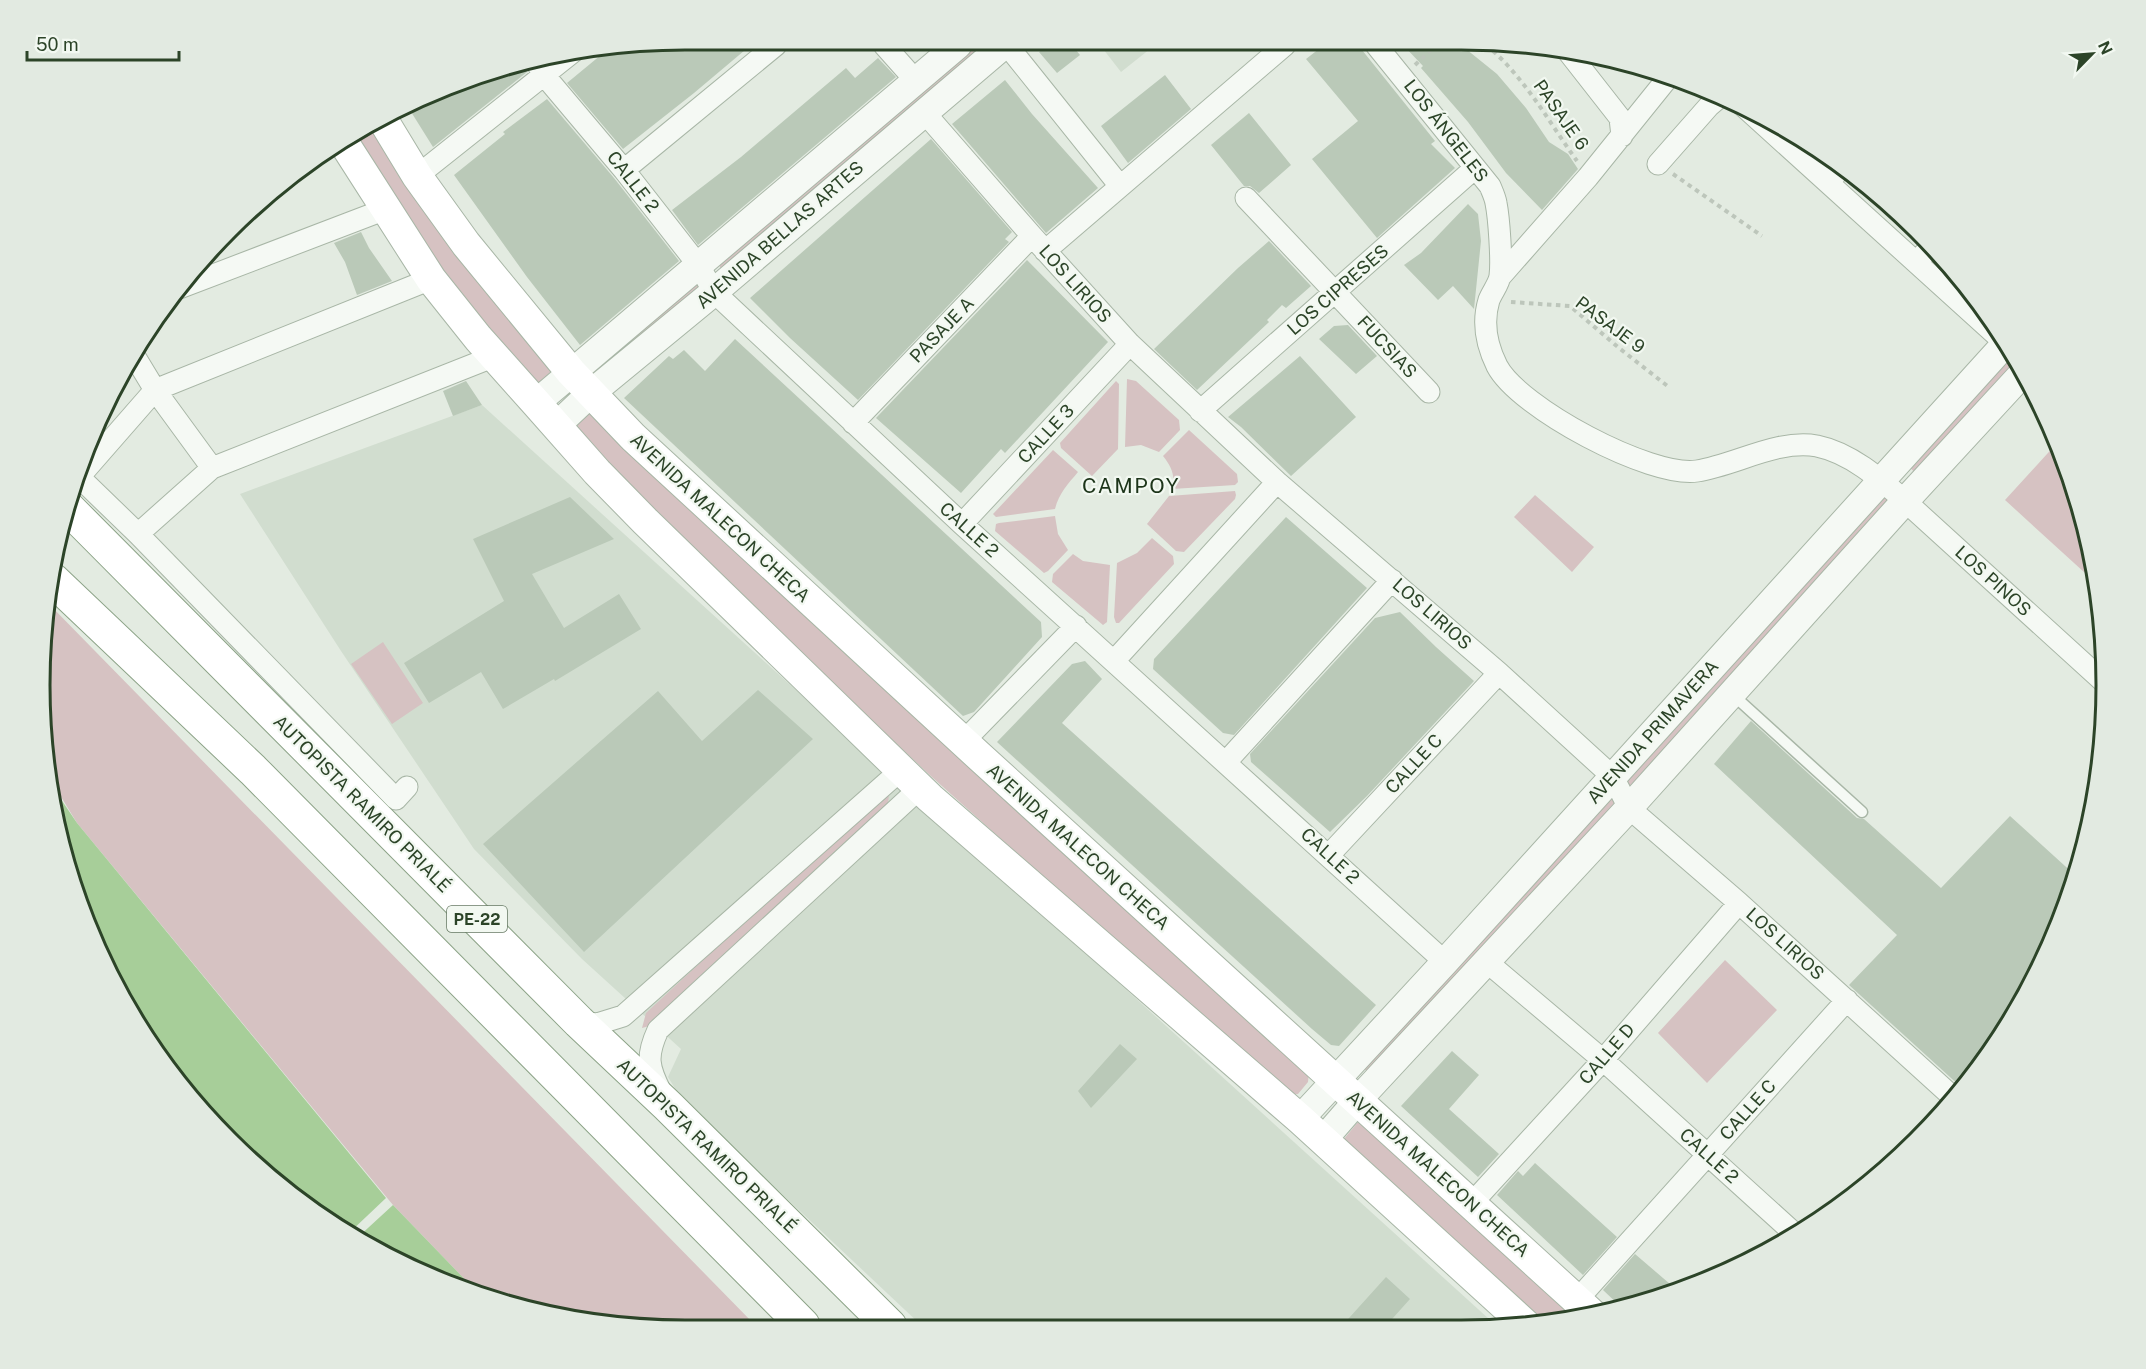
<svg xmlns="http://www.w3.org/2000/svg" width="2146" height="1369" font-family="'Public Sans',sans-serif">
	<rect width="100%" height="100%" fill="#e3ebe1"/>
	<path fill="#d1ddcf" d="M 1100,45 L 1155,45 L 1121,72 Z
		M 482,405 L 1500,1329 L 922,1326 L 682,1100 L 668,1077 L 681,1049 L 582,959 L 474,849 L 341,651 L 240,494 Z"/>
	<path fill="#d6c2c2" d="M 971,45 L 995,45 L 721,269 L 718,263 Z
		M 376,123 L 553,368 L 553,378 L 543,388 L 490,339 L 351,136 Z
		M 694,279 L 703,285 L 597,378 L 588,368 Z
		M 2011,352 L 2020,366 L 1920,477 L 1908,466 Z
		M 1127,379 L 1136,381 L 1179,420 L 1180,430 L 1159,452 L 1141,445 L 1125,447 Z
		M 1116,381 L 1119,384 L 1118,449 L 1092,476 L 1061,448 L 1060,443 Z
		M 595,409 L 1309,1071 L 1308,1082 L 1298,1094 L 1284,1095 L 1163,984 L 933,778 L 651,515 L 572,424 Z
		M 1189,430 L 1237,474 L 1238,482 L 1235,485 L 1172,489 C 1176,476 1171,466 1163,456 Z
		M 2057,443 L 2085,517 L 2096,583 L 2005,500 Z
		M 1053,450 L 1078,472 C 1068,484 1059,493 1055,509 L 996,517 L 993,514 Z
		M 1235,491 L 1236,495 L 1235,499 L 1184,552 L 1176,551 L 1147,524 L 1169,496 Z
		M 1884,491 L 1896,502 L 1372,1076 L 1361,1066 Z
		M 1535,495 L 1594,547 L 1572,572 L 1514,517 Z
		M 1055,516 L 1058,534 L 1068,550 L 1048,571 L 1044,573 L 995,531 L 996,524 L 999,523 Z
		M 1152,538 L 1173,556 L 1174,564 L 1119,623 L 1116,623 L 1114,617 L 1117,563 L 1137,553 Z
		M 1073,554 L 1083,561 L 1110,565 L 1107,622 L 1103,625 L 1052,582 L 1053,574 Z
		M 48,603 L 755,1325 L 601,1325 L 477,1292 L 393,1205 L 77,823 L 49,777 L 40,727 L 40,643 Z
		M 383,642 L 423,703 L 392,724 L 351,664 Z
		M 889,794 L 888,803 L 653,1025 L 642,1028 L 646,1013 L 881,795 Z
		M 1725,960 L 1777,1010 L 1707,1083 L 1658,1033 Z
		M 1358,1122 L 1369,1122 L 1583,1316 L 1535,1323 L 1344,1139 Z"/>
	<path fill="#a7ce99" d="M 50,783 L 77,823 L 386,1198 L 348,1234 L 259,1170 L 199,1110 L 126,1008 L 61,851 Z
		M 393,1205 L 477,1292 L 437,1281 L 356,1239 Z"/>
	<path fill="#bac9b8" d="M 613,45 L 751,45 L 694,93 L 623,149 L 567,83 Z
		M 1048,45 L 1072,45 L 1080,55 L 1057,73 L 1039,52 Z
		M 1324,45 L 1358,45 L 1435,141 L 1431,144 L 1455,168 L 1377,238 L 1312,159 L 1358,121 L 1306,59 Z
		M 1403,45 L 1461,45 L 1497,74 L 1526,108 L 1549,142 L 1568,154 L 1578,169 L 1542,210 L 1506,173 L 1468,122 L 1421,68 L 1423,66 Z
		M 878,58 L 896,77 L 698,245 L 672,210 L 741,157 L 846,68 L 855,78 Z
		M 523,63 L 527,72 L 433,147 L 408,107 L 477,73 Z
		M 1165,75 L 1191,109 L 1128,163 L 1101,126 Z
		M 1005,80 L 1032,114 L 1098,188 L 1046,233 L 952,124 Z
		M 547,99 L 614,178 L 679,261 L 580,345 L 527,277 L 454,175 L 505,134 L 503,132 Z
		M 1249,113 L 1291,165 L 1259,193 L 1250,186 L 1244,186 L 1211,145 Z
		M 931,139 L 1012,232 L 1005,239 L 1009,242 L 858,400 L 790,338 L 750,298 Z
		M 1468,204 L 1478,214 L 1481,241 L 1474,309 L 1453,286 L 1438,300 L 1404,265 L 1421,253 Z
		M 361,232 L 369,248 L 392,281 L 357,295 L 345,262 L 334,243 Z
		M 1269,241 L 1311,286 L 1286,308 L 1282,305 L 1267,320 L 1269,322 L 1197,390 L 1154,349 L 1238,268 Z
		M 1027,260 L 1108,342 L 1005,453 L 1001,449 L 961,493 L 876,418 Z
		M 1348,325 L 1377,356 L 1356,374 L 1319,339 L 1334,326 Z
		M 735,339 L 1041,622 L 1042,637 L 974,712 L 963,716 L 624,398 L 669,356 L 673,359 L 684,350 L 705,371 Z
		M 1300,356 L 1356,417 L 1291,476 L 1241,427 L 1228,417 Z
		M 466,381 L 482,405 L 453,416 L 443,391 Z
		M 570,497 L 614,539 L 532,574 L 564,628 L 619,594 L 641,629 L 555,681 L 554,679 L 503,709 L 481,672 L 429,703 L 404,663 L 504,601 L 473,539 Z
		M 1286,517 L 1367,588 L 1234,735 L 1223,733 L 1153,669 L 1154,659 Z
		M 1400,612 L 1436,647 L 1474,681 L 1367,796 L 1330,832 L 1251,762 L 1250,754 L 1375,618 Z
		M 1085,661 L 1102,679 L 1062,723 L 1376,1005 L 1339,1046 L 1331,1045 L 1312,1029 L 997,742 L 1072,664 Z
		M 758,690 L 813,739 L 584,952 L 483,844 L 658,691 L 702,741 Z
		M 1751,721 L 1857,818 L 1864,819 L 1941,888 L 2010,816 L 2076,876 L 2073,892 L 2021,1007 L 1962,1088 L 1849,985 L 1897,935 L 1714,764 Z
		M 1120,1044 L 1137,1059 L 1091,1108 L 1078,1091 Z
		M 1452,1051 L 1479,1075 L 1449,1109 L 1499,1154 L 1478,1177 L 1401,1106 Z
		M 1535,1163 L 1617,1237 L 1583,1275 L 1497,1195 L 1518,1171 L 1523,1176 Z
		M 1635,1254 L 1677,1290 L 1623,1309 L 1603,1290 Z
		M 1386,1277 L 1410,1299 L 1384,1328 L 1340,1328 Z"/>
	<g fill="none" stroke-linecap="round" stroke-linejoin="round">
		<g stroke="#a8b6a6" stroke-width="13">
			<path id="service" d="M 1732,694 L 1862,812"/>
		</g>
		<g stroke="#a8b6a6" stroke-width="23">
			<path id="minor" d="M 884,45 L 916,81
				M 1007,45 L 1120,186
				M 1376,45 L 1490,186 C 1492,191 1495,197 1496,203 C 1499,218 1502,261 1500,276 C 1499,284 1492,292 1489,300 C 1482,323 1487,346 1497,366 C 1519,408 1651,478 1697,471 C 1736,465 1777,439 1817,446 C 1851,453 1880,479 1905,501 L 2104,682
				M 1566,49 L 1620,118 L 1622,136
				M 535,60 L 544,75 L 624,170 L 699,266 L 714,292 L 962,524 L 1445,962
				M 1740,103 L 2005,343
				M 924,112 L 1032,236 L 1130,344 L 1277,482 L 1499,673 L 1613,777 L 1629,808 L 1739,903 L 1955,1099
				M 1658,164 L 1709,106 L 1722,95
				M 624,170 L 776,45
				M 417,176 L 574,51
				M 1829,183 L 1840,168
				M 1246,198 L 1429,392
				M 1045,251 L 1285,45
				M 1917,262 L 1931,246
				M 1500,277 L 1588,177 L 1671,74
				M 174,290 L 386,209
				M 132,352 L 155,390 L 212,468
				M 1200,411 L 1475,168
				M 853,423 L 1032,236
				M 75,473 L 138,534 L 396,799 L 407,787
				M 79,477 L 155,390 L 431,279
				M 962,524 L 1130,344
				M 138,534 L 212,468 L 495,356
				M 1114,661 L 1277,482
				M 963,742 L 1076,626
				M 1226,762 L 1392,580
				M 1329,855 L 1499,673
				M 1487,962 L 1603,1060 L 1795,1234
				M 579,1022 L 597,1024 L 623,1016 L 901,770
				M 661,1092 C 648,1067 646,1056 658,1030 L 920,788
				M 1472,1203 L 1603,1060 L 1739,903
				M 1577,1300 L 1847,1000"/>
		</g>
		<g stroke="#a8b6a6" stroke-width="29">
			<path id="tertiary" d="M 536,403 L 958,45
				M 556,426 L 590,394 L 714,292 L 1004,45
				M 1300,1119 L 1445,962 L 2006,343
				M 1323,1140 L 1357,1101 L 1629,808 L 1905,501 L 2024,372"/>
		</g>
		<g stroke="#a8b6a6" stroke-width="32">
			<path id="secondary" d="M 383,120 L 417,176 L 466,244 L 571,372 L 633,437 L 980,757 L 1592,1314
				M 342,140 L 431,279 L 478,338 L 536,403 L 597,472 L 645,521 L 930,798 L 1300,1119 L 1526,1325"/>
		</g>
		<g stroke="#8ca387" stroke-width="35">
			<path id="trunk" d="M 67,507 L 579,1022 L 668,1106 L 890,1326
				M 53,580 L 253,770 L 803,1325"/>
		</g>
		<path stroke="#bdc6bb" stroke-width="4" stroke-dasharray="4.5 4.5" stroke-linecap="butt" d="M 1486,45 C 1524,76 1549,122 1577,161
			M 1415,65 L 1436,45
			M 1673,174 L 1762,236
			M 1511,302 L 1570,306 L 1619,348 L 1670,388"/>
		<use href="#service" stroke="#f5f9f4" stroke-width="10"/>
		<use href="#minor" stroke="#f5f9f4" stroke-width="21"/>
		<use href="#tertiary" stroke="#f5f9f4" stroke-width="27"/>
		<use href="#secondary" stroke="#fff" stroke-width="30"/>
		<use href="#trunk" stroke="#fff" stroke-width="33"/>
	</g>
	<g text-anchor="middle" stroke-width="4.5" stroke-linejoin="round" paint-order="stroke">
		<rect fill="#f2f8f1" stroke="#677a64" stroke-width="1.5" x="447" y="906" width="60" height="26" rx="4.5"/>
		<g font-size="16" font-weight="bold" fill="#2c4428">
			<text x="477" y="925">PE-22</text>
		</g>
		<g font-size="18" fill="#2c4428" stroke="#f2f8f1">
			<text transform="translate(1561 115) rotate(55)" y="6">PASAJE 6</text>
			<text transform="translate(1446 131) rotate(52)" y="6">LOS ÁNGELES</text>
			<text transform="translate(633 182) rotate(52)" y="6">CALLE 2</text>
			<text transform="translate(780 235) rotate(-41)" y="6">AVENIDA BELLAS ARTES</text>
			<text transform="translate(1075 284) rotate(48)" y="6">LOS LIRIOS</text>
			<text transform="translate(1338 290) rotate(-41)" y="6">LOS CIPRESES</text>
			<text transform="translate(1610 325) rotate(37)" y="6">PASAJE 9</text>
			<text transform="translate(942 330) rotate(-46)" y="6">PASAJE A</text>
			<text transform="translate(1387 347) rotate(47)" y="6">FUCSIAS</text>
			<text transform="translate(1046 434) rotate(-47)" y="6">CALLE 3</text>
			<text transform="translate(720 518) rotate(43)" y="6">AVENIDA MALECON CHECA</text>
			<text transform="translate(969 530) rotate(42)" y="6">CALLE 2</text>
			<text transform="translate(1993 581) rotate(42)" y="6">LOS PINOS</text>
			<text transform="translate(1432 614) rotate(41)" y="6">LOS LIRIOS</text>
			<text transform="translate(1653 732) rotate(-48)" y="6">AVENIDA PRIMAVERA</text>
			<text transform="translate(1414 764) rotate(-47)" y="6">CALLE C</text>
			<text transform="translate(362 804) rotate(45)" y="6">AUTOPISTA RAMIRO PRIALÉ</text>
			<text transform="translate(1078 847) rotate(42)" y="6">AVENIDA MALECON CHECA</text>
			<text transform="translate(1330 856) rotate(43)" y="6">CALLE 2</text>
			<text transform="translate(1785 944) rotate(42)" y="6">LOS LIRIOS</text>
			<text transform="translate(1607 1054) rotate(-49)" y="6">CALLE D</text>
			<text transform="translate(1748 1110) rotate(-48)" y="6">CALLE C</text>
			<text transform="translate(707 1146) rotate(44)" y="6">AUTOPISTA RAMIRO PRIALÉ</text>
			<text transform="translate(1709 1156) rotate(42)" y="6">CALLE 2</text>
			<text transform="translate(1438 1174) rotate(42)" y="6">AVENIDA MALECON CHECA</text>
		</g>
		<g font-size="21" letter-spacing="1.5" fill="#1d351a" stroke="#f2f8f1">
			<text x="1131" y="493">CAMPOY</text>
		</g>
	</g>
	<path d="M0 0H2146V1369H0ZM685 50H1461A635 635 0 0 1 2096 685V685A635 635 0 0 1 1461 1320H685A635 635 0 0 1 50 685V685A635 635 0 0 1 685 50Z" fill="#e2eae1" fill-rule="evenodd"/>
	<path fill="none" stroke="#2c4428" stroke-width="3" d="M685 50H1461A635 635 0 0 1 2096 685V685A635 635 0 0 1 1461 1320H685A635 635 0 0 1 50 685V685A635 635 0 0 1 685 50Z"/>
	<g transform="translate(2092 54) rotate(65)" stroke="#f2f8f1" stroke-width="4.5" paint-order="stroke">
	<path d="M0-4.5L10 22L0 15L-10 22Z" fill="#2c4428"/>
	<text y="-9" font-size="16" font-weight="bold" text-anchor="middle" fill="#2c4428">N</text>
	</g>
	<path d="M27 51v9h152v-9" fill="none" stroke="#2c4428" stroke-width="3"/>
	<text x="36" y="51" font-size="18" fill="#2c4428" stroke="#f2f8f1" stroke-width="4.5" paint-order="stroke">50 m</text>
</svg>
